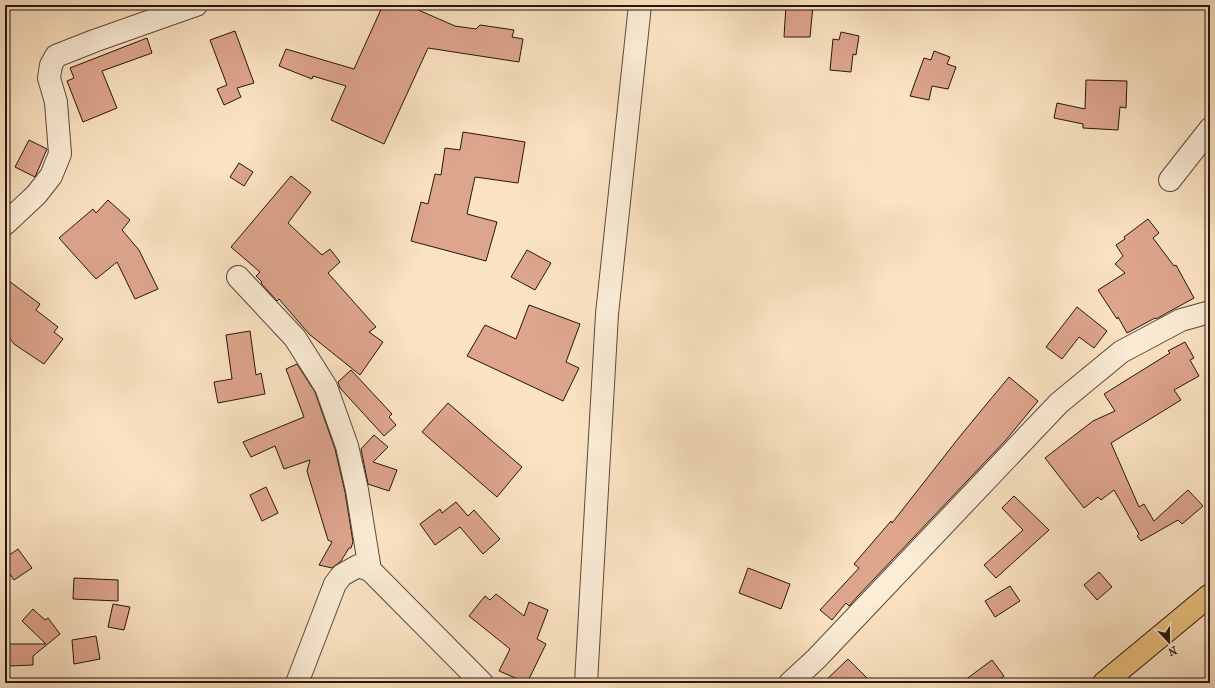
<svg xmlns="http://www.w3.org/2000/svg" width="1215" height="688" font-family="'IM FELL French Canon',serif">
	<rect width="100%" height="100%" fill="#fbe3c2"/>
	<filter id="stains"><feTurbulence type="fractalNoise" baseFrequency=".005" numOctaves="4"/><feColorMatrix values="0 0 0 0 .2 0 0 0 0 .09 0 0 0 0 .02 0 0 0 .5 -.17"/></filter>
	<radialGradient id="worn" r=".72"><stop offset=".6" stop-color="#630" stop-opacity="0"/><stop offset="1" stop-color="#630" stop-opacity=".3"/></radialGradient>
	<path fill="#dea58d" stroke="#26150e" d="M 383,5 L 407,5 L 455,26 L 476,29 L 480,25 L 514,30 L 512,37 L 523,39 L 519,62 L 428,48 L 384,144 L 331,120 L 346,86 L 313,76 L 312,79 L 279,66 L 286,49 L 354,69 Z
		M 786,5 L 813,5 L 810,37 L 784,37 Z
		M 235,31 L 254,83 L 237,88 L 241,97 L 224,105 L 217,89 L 227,85 L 210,40 Z
		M 841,32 L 859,36 L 856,55 L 853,54 L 851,72 L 830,70 L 833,39 L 839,40 Z
		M 147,38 L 152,53 L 102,71 L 117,108 L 83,122 L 67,81 L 74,78 L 70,68 Z
		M 934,51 L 950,57 L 947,64 L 956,67 L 948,89 L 932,86 L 929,100 L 910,96 L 924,58 L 931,60 Z
		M 1086,80 L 1127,81 L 1126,108 L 1120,107 L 1118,130 L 1083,128 L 1083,124 L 1054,118 L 1057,103 L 1085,109 Z
		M 463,132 L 525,142 L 518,183 L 475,177 L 467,214 L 497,222 L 486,261 L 411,241 L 421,202 L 428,204 L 435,174 L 441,175 L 445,148 L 460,150 Z
		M 29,140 L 47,149 L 35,177 L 15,167 Z
		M 239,163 L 253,172 L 244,186 L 230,177 Z
		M 291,176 L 311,192 L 288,223 L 322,255 L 330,249 L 340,262 L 328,273 L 376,327 L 369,332 L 383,342 L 360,375 L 309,334 L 279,299 L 277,301 L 261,283 L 262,282 L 256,276 L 260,272 L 231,247 Z
		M 108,200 L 130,220 L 122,230 L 139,250 L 158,289 L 135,299 L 117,262 L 96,279 L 59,238 L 93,209 L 96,213 Z
		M 1148,219 L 1159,233 L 1153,238 L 1174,266 L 1176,265 L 1194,298 L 1156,319 L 1155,318 L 1127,333 L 1118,317 L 1117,319 L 1098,290 L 1125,273 L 1115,264 L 1123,256 L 1116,245 L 1125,239 L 1124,237 Z
		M 527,250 L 551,263 L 535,290 L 511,277 Z
		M 5,278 L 40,304 L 36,310 L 58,327 L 54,332 L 63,339 L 44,364 L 14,344 L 5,332 Z
		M 529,305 L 580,324 L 566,362 L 579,368 L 563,401 L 467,356 L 485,325 L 516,339 Z
		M 1077,307 L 1107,331 L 1094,348 L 1079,337 L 1062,359 L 1046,347 Z
		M 250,331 L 256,375 L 261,373 L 265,394 L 218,403 L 214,382 L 232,379 L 226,335 Z
		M 1185,342 L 1194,358 L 1190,360 L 1199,376 L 1174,390 L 1181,400 L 1111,443 L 1139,507 L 1144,504 L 1154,521 L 1188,490 L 1203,506 L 1182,524 L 1178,520 L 1141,541 L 1137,536 L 1139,534 L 1114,490 L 1101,500 L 1098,497 L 1084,508 L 1045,458 L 1093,421 L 1115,411 L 1104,394 L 1170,353 L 1168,351 Z
		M 297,364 L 315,392 L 335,449 L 345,492 L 353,542 L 351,548 L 349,548 L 341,561 L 332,568 L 319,565 L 332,542 L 328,540 L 307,471 L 310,460 L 284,469 L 275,446 L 251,457 L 243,442 L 304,417 L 286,369 Z
		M 351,370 L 392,414 L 389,417 L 396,425 L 384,436 L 340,388 L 338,382 Z
		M 1009,377 L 1038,401 L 1006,440 L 856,598 L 849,606 L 846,603 L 832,620 L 820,610 L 859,568 L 854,564 L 891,521 L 892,523 L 961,435 Z
		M 448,403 L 522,467 L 497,497 L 422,432 Z
		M 374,435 L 388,447 L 373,462 L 397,470 L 389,491 L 368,484 L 361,449 Z
		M 266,487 L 278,513 L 262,521 L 250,495 Z
		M 1014,496 L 1049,530 L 996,578 L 984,565 L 1023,530 L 1002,508 Z
		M 456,502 L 468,516 L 474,510 L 500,539 L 483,554 L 460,527 L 435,545 L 420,524 L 440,509 L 442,513 Z
		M 18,549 L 32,568 L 14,580 L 5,567 L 5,558 Z
		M 748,568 L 790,584 L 781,609 L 739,593 Z
		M 1099,572 L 1112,587 L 1097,600 L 1084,585 Z
		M 74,578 L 118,580 L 118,601 L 73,599 Z
		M 1010,586 L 1020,601 L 995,617 L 985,601 Z
		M 496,594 L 524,616 L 529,602 L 548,610 L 537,639 L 546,644 L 527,683 L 499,671 L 510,649 L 469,616 L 485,596 L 490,600 Z
		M 113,604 L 130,607 L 124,630 L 108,627 Z
		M 33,609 L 45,620 L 48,618 L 60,634 L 33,656 L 33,665 L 9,666 L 9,644 L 46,644 L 22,621 Z
		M 96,636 L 100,659 L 74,664 L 72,640 Z
		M 848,659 L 872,683 L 823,683 Z
		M 992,660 L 1004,676 L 995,683 L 961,683 Z"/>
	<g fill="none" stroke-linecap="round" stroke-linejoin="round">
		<g stroke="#5b483b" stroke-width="24">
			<path id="street" d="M 1170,180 L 1210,129
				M 5,224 L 36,195 L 51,176 L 60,154 L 56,102 L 49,78 L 51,65 L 56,56 L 94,41 L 196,5
				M 238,277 L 295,338 L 326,387 L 347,446 L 357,490 L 370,570
				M 297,683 L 335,584 L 342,575 L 358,566 L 370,570 L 482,683
				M 586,683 L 607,314 L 640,5
				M 790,683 L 816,659 L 1059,403 L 1121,352 L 1181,320 L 1210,312"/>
		</g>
		<g stroke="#26150e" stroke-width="24">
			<path id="highway" d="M 1104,683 L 1210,595"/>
		</g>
		<use href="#street" stroke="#fcedd7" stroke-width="22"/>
		<use href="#highway" stroke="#eec281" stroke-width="22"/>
	</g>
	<rect width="1215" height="688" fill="none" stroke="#fbe3c2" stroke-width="20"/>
	<rect x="6" y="6" width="1203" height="676" fill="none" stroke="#26150e" stroke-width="2"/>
	<rect x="10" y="10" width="1195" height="668" fill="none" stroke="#26150e"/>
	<g transform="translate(1169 642) rotate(158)" stroke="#fcedd7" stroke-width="3" paint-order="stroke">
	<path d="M0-3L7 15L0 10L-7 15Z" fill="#26150e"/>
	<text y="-6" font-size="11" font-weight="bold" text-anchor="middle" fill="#26150e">N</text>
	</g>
	<rect width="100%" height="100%" filter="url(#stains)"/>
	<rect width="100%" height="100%" fill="url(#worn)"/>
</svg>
